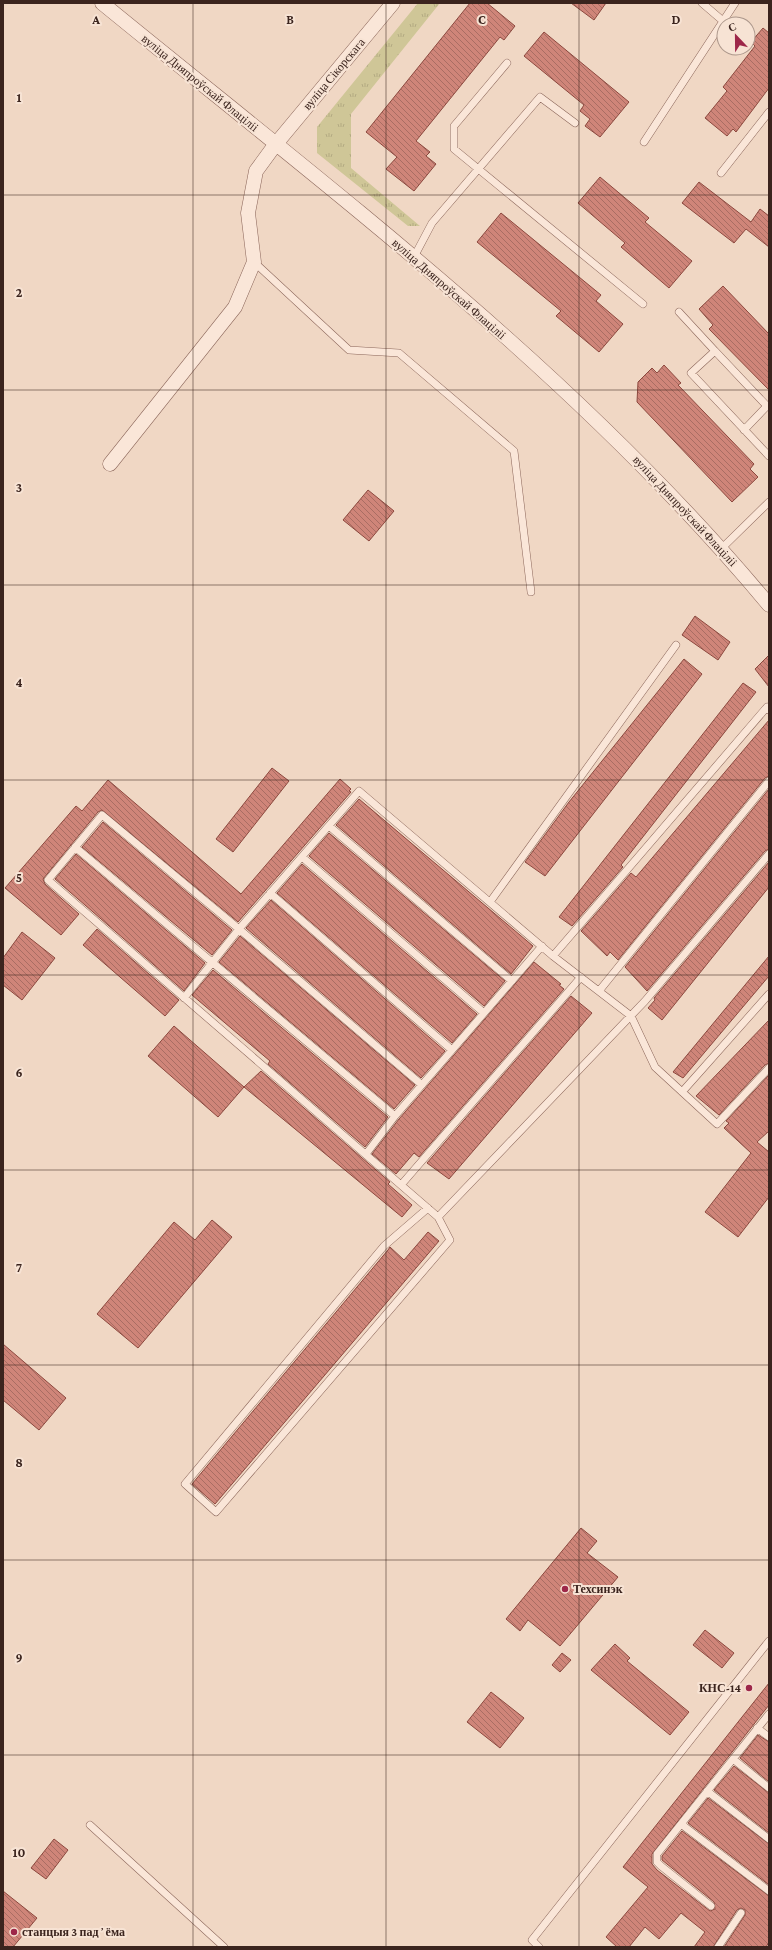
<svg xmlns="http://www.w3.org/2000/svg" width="772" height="1950" font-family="'Crimson Pro',serif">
	<defs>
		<pattern id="grass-tufts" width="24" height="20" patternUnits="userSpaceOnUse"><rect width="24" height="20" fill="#cfc697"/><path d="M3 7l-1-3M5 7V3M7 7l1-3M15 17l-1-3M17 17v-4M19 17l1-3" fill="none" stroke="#b3aa82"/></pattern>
		<pattern id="building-back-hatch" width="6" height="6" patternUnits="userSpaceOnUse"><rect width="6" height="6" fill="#cf8579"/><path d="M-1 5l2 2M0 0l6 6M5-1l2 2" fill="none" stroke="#a96d63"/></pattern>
	</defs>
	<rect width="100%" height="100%" fill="#f0d7c4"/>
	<path fill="url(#grass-tufts)" d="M 418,3 L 440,3 L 351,114 L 351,168 L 420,226 L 408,226 L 317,153 L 317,127 Z"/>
	<path fill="url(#building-back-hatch)" stroke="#8c483e" d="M 470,3 L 487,3 L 515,26 L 504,40 L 500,37 L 416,141 L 430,152 L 426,156 L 436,164 L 414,191 L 386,169 L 397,157 L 366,132 Z
		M 571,3 L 606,3 L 594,20 Z
		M 763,28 L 769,33 L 769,88 L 736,132 L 733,129 L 727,136 L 705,118 L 727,91 L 723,87 L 755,46 L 751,42 Z
		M 544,32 L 629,102 L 600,137 L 585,126 L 590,119 L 580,111 L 584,105 L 524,56 Z
		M 600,177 L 649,218 L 645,222 L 692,261 L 669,288 L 621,247 L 625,243 L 578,203 Z
		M 699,182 L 751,222 L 760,209 L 769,216 L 769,247 L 746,229 L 734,243 L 682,203 Z
		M 501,213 L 601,295 L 596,301 L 623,324 L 599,352 L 556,316 L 561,311 L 477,242 Z
		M 723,286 L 769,334 L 769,390 L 709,329 L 713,325 L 699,309 Z
		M 664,365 L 681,383 L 678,385 L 754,464 L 750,469 L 758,477 L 732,502 L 637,402 L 638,382 L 652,368 L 657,373 Z
		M 368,490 L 394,511 L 369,541 L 343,520 Z
		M 695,616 L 730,642 L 718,660 L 682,635 Z
		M 769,655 L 769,687 L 755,669 Z
		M 684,659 L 702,674 L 545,876 L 525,862 L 569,802 Z
		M 743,683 L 756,692 L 621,865 L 623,867 L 572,926 L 559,917 Z
		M 769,720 L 769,776 L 765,778 L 618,960 L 610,952 L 607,956 L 581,931 L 631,873 L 636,877 Z
		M 272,768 L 289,781 L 233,852 L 216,839 Z
		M 340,779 L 351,789 L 349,791 L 351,792 L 238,922 L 102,810 L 98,812 L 43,879 L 45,884 L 79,914 L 61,935 L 5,888 L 76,806 L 82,811 L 108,780 L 241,894 Z
		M 769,789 L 769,849 L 765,851 L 647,991 L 625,967 Z
		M 359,799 L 533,946 L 511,974 L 336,825 Z
		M 103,822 L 232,930 L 212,955 L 82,847 Z
		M 329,833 L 505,981 L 484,1006 L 309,856 Z
		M 76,854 L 205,963 L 184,991 L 55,879 Z
		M 769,862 L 769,887 L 662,1020 L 648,1008 L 655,1000 L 654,998 Z
		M 302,864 L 477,1014 L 452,1043 L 277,893 Z
		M 271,900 L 445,1051 L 421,1078 L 246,928 Z
		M 97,929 L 179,1000 L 165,1016 L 83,945 Z
		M 22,932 L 55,958 L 22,1000 L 3,985 L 3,958 Z
		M 240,936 L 415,1085 L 394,1109 L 219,962 Z
		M 769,956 L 769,976 L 683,1078 L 673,1072 Z
		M 534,962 L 561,984 L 559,985 L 564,989 L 419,1157 L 414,1153 L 396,1174 L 372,1154 L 399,1119 Z
		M 213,970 L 388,1117 L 365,1147 L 268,1064 L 270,1061 L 192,995 Z
		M 571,996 L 592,1013 L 449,1179 L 427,1163 Z
		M 769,1020 L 769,1063 L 765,1065 L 719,1115 L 696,1096 Z
		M 174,1026 L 244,1087 L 218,1117 L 148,1056 Z
		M 261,1071 L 390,1182 L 388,1184 L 412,1205 L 402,1217 L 244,1087 Z
		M 769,1075 L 769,1131 L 757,1142 L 769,1152 L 769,1197 L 738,1237 L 705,1212 L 751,1153 L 724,1128 L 729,1123 L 726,1121 Z
		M 212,1220 L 232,1237 L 138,1348 L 97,1314 L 174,1222 L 195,1240 Z
		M 428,1232 L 439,1241 L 215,1504 L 192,1484 L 388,1250 L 390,1247 L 404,1260 Z
		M 3,1344 L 66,1398 L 39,1430 L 3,1400 Z
		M 581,1528 L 597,1541 L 587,1553 L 618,1577 L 560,1646 L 528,1620 L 520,1631 L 506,1619 Z
		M 705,1630 L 734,1653 L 722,1668 L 693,1645 Z
		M 615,1644 L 630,1658 L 627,1661 L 689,1712 L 670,1735 L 591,1670 Z
		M 562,1653 L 571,1660 L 560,1672 L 552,1665 Z
		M 769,1683 L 769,1705 L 652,1854 L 652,1864 L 657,1870 L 710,1911 L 715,1909 L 714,1902 L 662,1860 L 662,1856 L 682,1831 L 769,1896 L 769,1942 L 766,1947 L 724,1947 L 745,1915 L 745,1910 L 741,1908 L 737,1910 L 713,1947 L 694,1947 L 705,1932 L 681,1913 L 659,1939 L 645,1927 L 629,1947 L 617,1947 L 606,1937 L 648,1887 L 623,1867 Z
		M 491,1692 L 524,1718 L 500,1748 L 467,1722 Z
		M 758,1735 L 769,1742 L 769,1782 L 740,1758 Z
		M 734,1766 L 769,1793 L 769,1833 L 714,1790 Z
		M 708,1798 L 769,1844 L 769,1885 L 688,1823 Z
		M 54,1839 L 68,1850 L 46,1879 L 31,1868 Z
		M 3,1891 L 37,1918 L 13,1947 L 3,1947 Z"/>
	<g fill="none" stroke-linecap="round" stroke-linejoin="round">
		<g stroke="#8b665a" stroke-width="8">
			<path id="service" d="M 702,3 L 723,21
				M 507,63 L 454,126 L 454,149 L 643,304
				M 644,142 L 735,3
				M 721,173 L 769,112
				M 414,257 L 432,223 L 540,97 L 575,123
				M 254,262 L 349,350 L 399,353 L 514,451 L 531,592
				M 679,312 L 715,351
				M 744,430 L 767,406 L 715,351 L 691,373 L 769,456
				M 722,548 L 769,502
				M 769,710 L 767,707 L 553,956 L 359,791 L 239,929 L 102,815 L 48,880 L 438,1217 L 645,1001 L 769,854
				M 329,826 L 512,981
				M 75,847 L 395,1116 L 366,1154
				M 302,857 L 484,1013
				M 270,893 L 452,1050
				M 490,902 L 676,645
				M 553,956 L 631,1016 L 655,1067 L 717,1124 L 769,1068
				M 599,991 L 769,781
				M 184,998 L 239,929 L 422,1085
				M 682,1092 L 769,994
				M 395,1116 L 542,946
				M 401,1185 L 581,977
				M 428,1208 L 384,1246 L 185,1484 L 216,1512 L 450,1240 L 438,1217
				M 757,1728 L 769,1737
				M 733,1759 L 769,1788
				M 707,1791 L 769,1839
				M 681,1824 L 769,1891
				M 90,1825 L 224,1947
				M 711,1906 L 661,1866 L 657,1862 L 657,1854 L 769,1714
				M 539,1947 L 532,1940 L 769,1641
				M 718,1947 L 741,1913"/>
		</g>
		<g stroke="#8b665a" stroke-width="15">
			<path id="minor" d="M 102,3 C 333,192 578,375 769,605
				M 110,464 L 235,307 L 254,262 L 248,213 L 256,171 L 275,145 L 393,3"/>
		</g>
		<use href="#service" stroke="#fae6d8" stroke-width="7"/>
		<use href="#minor" stroke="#fae6d8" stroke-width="14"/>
	</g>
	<path fill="none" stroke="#3b241e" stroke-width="1" stroke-opacity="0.55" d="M 193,3 L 193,1947M 386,3 L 386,1947M 579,3 L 579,1947M 3,195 L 769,195M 3,390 L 769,390M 3,585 L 769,585M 3,780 L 769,780M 3,975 L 769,975M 3,1170 L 769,1170M 3,1365 L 769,1365M 3,1560 L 769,1560M 3,1755 L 769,1755"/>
	<g fill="#9d2749" stroke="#f7e3d4" stroke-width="1.5">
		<circle cx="565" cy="1589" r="4"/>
		<circle cx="749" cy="1688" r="4"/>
		<circle cx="14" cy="1932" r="4"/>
	</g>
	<g text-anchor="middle" stroke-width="4" stroke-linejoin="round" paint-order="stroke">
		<g font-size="12" fill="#3b241e" stroke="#f7e3d4">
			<text transform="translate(334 74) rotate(-50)" y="4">вуліца Сікорскага</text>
			<text transform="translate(200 83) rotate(39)" y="4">вуліца Дняпроўскай Флаціліі</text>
			<text transform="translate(449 289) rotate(41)" y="4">вуліца Дняпроўскай Флаціліі</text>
			<text transform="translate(685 511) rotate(47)" y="4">вуліца Дняпроўскай Флаціліі</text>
		</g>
		<g font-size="12" font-weight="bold" fill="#3b241e" stroke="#f7e3d4" text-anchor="start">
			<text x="573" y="1593">Техсинэк</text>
			<text x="741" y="1692" text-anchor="end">КНС-14</text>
			<text x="22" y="1936">станцыя 3 падʼёма</text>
		</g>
	</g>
	<g font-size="13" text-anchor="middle" font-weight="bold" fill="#3b241e" stroke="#f7e3d4" stroke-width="4" stroke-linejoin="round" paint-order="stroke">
		<text x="96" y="24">A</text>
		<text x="290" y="24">B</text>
		<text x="482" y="24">C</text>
		<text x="676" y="24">D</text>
		<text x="19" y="102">1</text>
		<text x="19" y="297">2</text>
		<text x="19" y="492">3</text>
		<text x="19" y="687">4</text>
		<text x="19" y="882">5</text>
		<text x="19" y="1077">6</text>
		<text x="19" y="1272">7</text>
		<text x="19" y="1467">8</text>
		<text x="19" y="1662">9</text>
		<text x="19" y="1857">10</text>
	</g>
	<rect width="772" height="1950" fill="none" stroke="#3b241e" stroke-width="8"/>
	<g transform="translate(736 36) rotate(338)"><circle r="19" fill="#f7e3d4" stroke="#ac978b"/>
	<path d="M0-3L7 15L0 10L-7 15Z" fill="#9d2749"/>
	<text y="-6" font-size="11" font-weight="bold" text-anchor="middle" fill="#3b241e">С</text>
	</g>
</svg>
